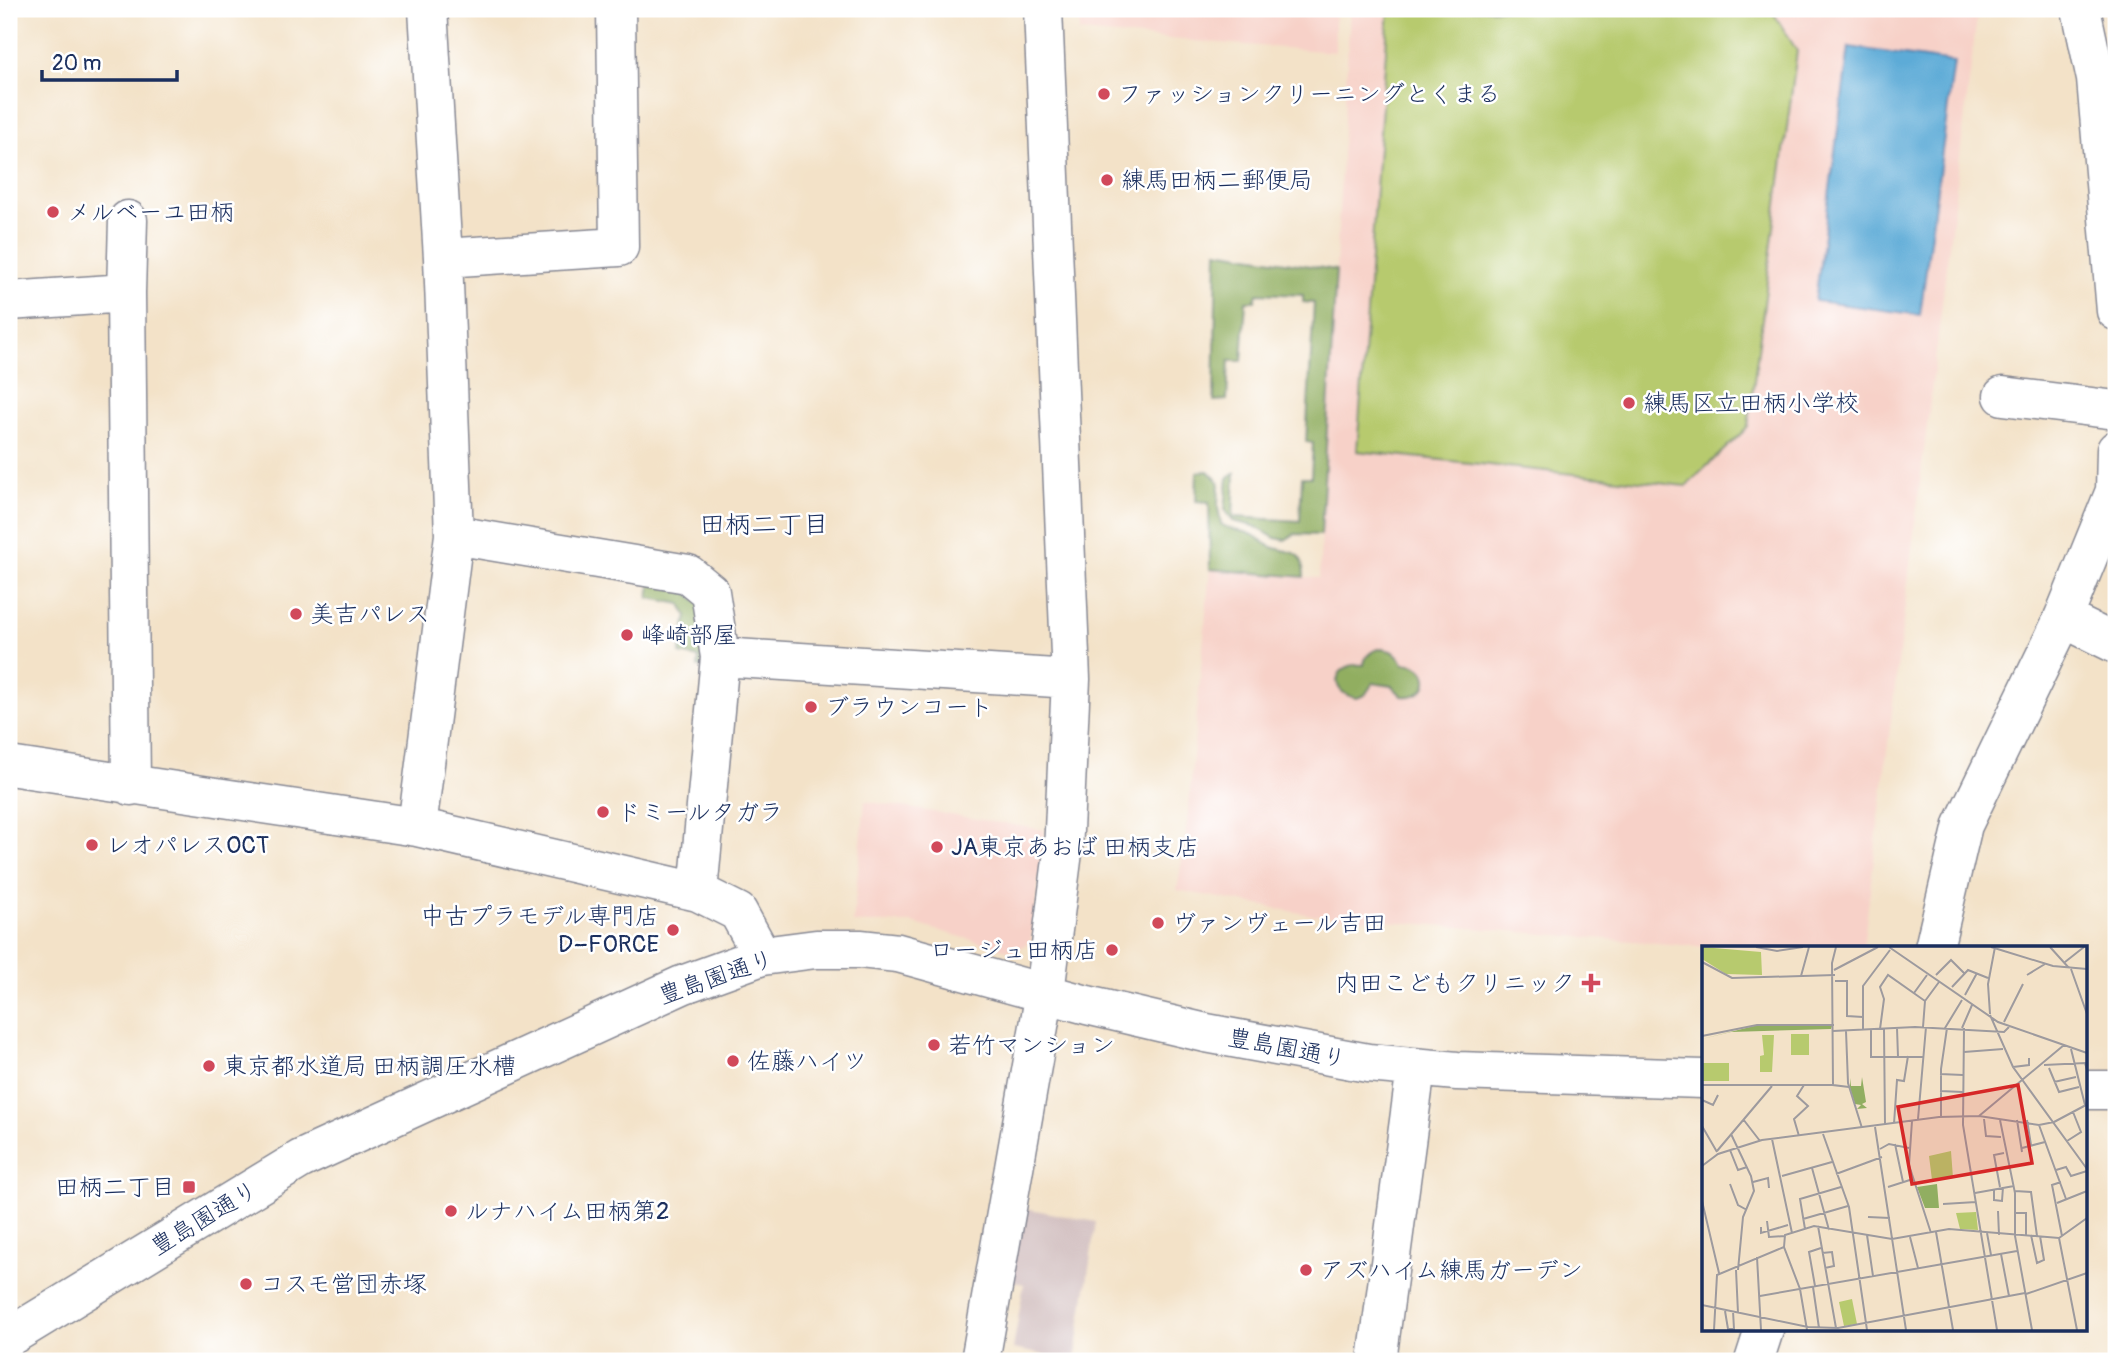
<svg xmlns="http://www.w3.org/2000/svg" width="2125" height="1370" font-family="Pangolin,'Klee One',sans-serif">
	<rect width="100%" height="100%" fill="#fff"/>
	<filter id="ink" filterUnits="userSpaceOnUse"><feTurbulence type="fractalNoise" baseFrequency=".0143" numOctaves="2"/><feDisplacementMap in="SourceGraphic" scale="14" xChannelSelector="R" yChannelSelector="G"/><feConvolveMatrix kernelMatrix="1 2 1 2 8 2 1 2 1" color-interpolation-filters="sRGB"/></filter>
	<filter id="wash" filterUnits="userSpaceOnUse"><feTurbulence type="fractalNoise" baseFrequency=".00686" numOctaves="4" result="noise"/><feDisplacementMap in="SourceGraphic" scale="28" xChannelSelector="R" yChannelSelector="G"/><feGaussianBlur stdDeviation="1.57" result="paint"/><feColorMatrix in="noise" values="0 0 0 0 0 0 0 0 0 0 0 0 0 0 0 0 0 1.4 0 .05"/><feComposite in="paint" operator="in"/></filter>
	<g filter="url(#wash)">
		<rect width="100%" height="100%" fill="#f3e2c8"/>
		<path fill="#f7d1c8" d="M 1080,9 L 1335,9 L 1335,52 L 1079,32 Z
			M 1350,9 L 1978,9 L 1863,948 L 1718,948 L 1312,915 L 1177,890 L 1186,835 L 1210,569 L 1319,578 Z
			M 865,801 L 1045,830 L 1031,941 L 1014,952 L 912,923 L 853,923 Z"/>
		<path fill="#d2bfc0" d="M 1020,1207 L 1096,1222 L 1075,1361 L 1013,1349 L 1024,1284 L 1010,1281 Z"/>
		<path fill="#b7ca6e" stroke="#697c66" stroke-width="2" d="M 1389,9 L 1771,9 L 1797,51 L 1748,427 L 1686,486 L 1357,451 Z"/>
		<path fill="#91ae61" stroke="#566e60" stroke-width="2" d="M 1217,251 L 1336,270 L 1321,535 L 1295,534 L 1285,540 L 1275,538 L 1254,526 L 1233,521 L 1225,509 L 1228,478 L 1235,473 L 1233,517 L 1300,521 L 1302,477 L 1311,477 L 1313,443 L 1306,442 L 1314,303 L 1303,302 L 1303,295 L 1257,293 L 1255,301 L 1246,301 L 1242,361 L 1229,361 L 1227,400 L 1214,401 Z
			M 1208,471 L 1219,482 L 1218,507 L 1221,524 C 1231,531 1242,530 1253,535 C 1260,539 1265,544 1272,547 C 1294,555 1303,547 1304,577 L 1210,569 L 1209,502 L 1196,501 L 1197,472 Z
			M 651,584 L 687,592 L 700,604 L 705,667 L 698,667 L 699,658 L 680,654 L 687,616 L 681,604 L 649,598 Z
			M 1379,649 C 1391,649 1399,653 1403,664 C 1432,660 1436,699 1402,696 L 1392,686 L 1373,683 L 1365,695 L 1357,698 C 1326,693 1334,661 1364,665 C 1365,656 1371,651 1379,649 Z"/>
		<path fill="#5dabd7" stroke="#3c6d9a" stroke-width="2" d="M 1849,47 L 1954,62 L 1920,315 L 1815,301 Z"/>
	</g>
	<g filter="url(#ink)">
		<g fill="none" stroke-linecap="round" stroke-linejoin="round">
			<g stroke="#878893" stroke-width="41">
				<path id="minor" d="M 2081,9 L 2096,79 L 2116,311
					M 128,220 L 126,293 L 131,786
					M 443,258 L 619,247 L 616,9
					M 9,301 L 126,293
					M 2003,396 L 2116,410
					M 454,535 L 688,574 L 710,592 L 720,657 L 698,892
					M 2063,618 L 2116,644
					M 720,657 L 1071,679
					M 9,766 L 417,827 L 698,892 L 738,912 L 762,956
					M 417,827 L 454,535 L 443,258 L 428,9
					M 1934,948 L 1963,825 L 2062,621 L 2115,491 L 2116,450
					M 2085,1090 L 2116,1090
					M 9,1337 L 301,1159 L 682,985 L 762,956 L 816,949 L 860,949 L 898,953 L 1087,1005 L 1206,1033 L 1368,1063 L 1457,1071 L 1703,1079
					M 980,1361 L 1045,992 L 1063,852 L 1071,679 L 1043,9
					M 1377,1361 L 1416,1068
					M 1754,1361 L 1764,1330"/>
			</g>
			<use href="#minor" stroke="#fff" stroke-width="38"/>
		</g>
	</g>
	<g fill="#d1495b" stroke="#fff" stroke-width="2.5">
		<circle cx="1104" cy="94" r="7"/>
		<circle cx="1107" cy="180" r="7"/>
		<circle cx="53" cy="212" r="7"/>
		<circle cx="1629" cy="403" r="7"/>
		<circle cx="296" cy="614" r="7"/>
		<circle cx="627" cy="635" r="7"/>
		<circle cx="811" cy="707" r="7"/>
		<circle cx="603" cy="812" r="7"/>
		<circle cx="92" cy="845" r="7"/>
		<circle cx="937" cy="847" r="7"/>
		<circle cx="1158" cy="923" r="7"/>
		<circle cx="673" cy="930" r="7"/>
		<circle cx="1112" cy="950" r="7"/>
		<path d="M1587.5 972.5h7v7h7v7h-7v7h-7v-7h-7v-7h7z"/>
		<circle cx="934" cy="1045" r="7"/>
		<circle cx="733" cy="1061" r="7"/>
		<circle cx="209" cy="1066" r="7"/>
		<rect x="182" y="1180" width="14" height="14" rx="3.5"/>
		<circle cx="451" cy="1211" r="7"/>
		<circle cx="1306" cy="1270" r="7"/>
		<circle cx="246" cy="1284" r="7"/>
	</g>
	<g text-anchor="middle" stroke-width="5" stroke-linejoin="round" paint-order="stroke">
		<g font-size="24" fill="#1b2f5e" stroke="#fff" text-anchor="start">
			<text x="1118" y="102">ファッションクリーニングとくまる</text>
			<text x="1121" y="188">練馬田柄二郵便局</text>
			<text x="67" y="220">メルベーユ田柄</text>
			<text x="1643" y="411">練馬区立田柄小学校</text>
			<text x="310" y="622">美吉パレス</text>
			<text x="641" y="643">峰崎部屋</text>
			<text x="825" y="715">ブラウンコート</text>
			<text x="617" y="820">ドミールタガラ</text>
			<text x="106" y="853">レオパレスOCT</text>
			<text x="951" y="855">JA東京あおば 田柄支店</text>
			<text x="659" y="924" text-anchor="end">中古プラモデル専門店<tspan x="659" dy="28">D−FORCE</tspan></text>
			<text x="1172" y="931">ヴァンヴェール吉田</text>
			<text x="1098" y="958" text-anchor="end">ロージュ田柄店</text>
			<text x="1575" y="991" text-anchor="end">内田こどもクリニック</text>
			<text x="948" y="1053">若竹マンション</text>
			<text x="747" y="1069">佐藤ハイツ</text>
			<text x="223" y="1074">東京都水道局 田柄調圧水槽</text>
			<text x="175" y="1195" text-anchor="end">田柄二丁目</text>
			<text x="465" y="1219">ルナハイム田柄第2</text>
			<text x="1320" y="1278">アズハイム練馬ガーデン</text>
			<text x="260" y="1292">コスモ営団赤塚</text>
		</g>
		<g font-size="24" fill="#1b2f5e" stroke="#fff">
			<text transform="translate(716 977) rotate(-19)" y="8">豊島園通り</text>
			<text transform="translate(1287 1048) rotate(11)" y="8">豊島園通り</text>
			<text transform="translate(204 1218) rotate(-31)" y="8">豊島園通り</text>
		</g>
		<g font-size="26" fill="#1b2f5e" stroke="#fff">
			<text x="764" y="533">田柄二丁目</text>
		</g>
	</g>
	<g transform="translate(1702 946)">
		<rect width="385" height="385" fill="#f3e2c8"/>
		<path d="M 0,1 L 59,6 L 60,29 L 24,28 L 0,13 ZM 89,88 L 107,88 L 107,109 L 89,109 ZM 60,89 L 72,89 L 70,126 L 58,126 L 58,110 L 62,109 ZM 0,117 L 27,117 L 27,135 L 0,135 ZM 249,205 L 251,232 L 230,234 L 227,210 ZM 274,266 L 276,284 L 258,283 L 254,267 ZM 150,353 L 155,378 L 142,380 L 137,356 Z" fill="#b7ca6e"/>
		<path d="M 56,79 L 130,80 L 129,83 L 29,86 L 0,93 ZM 160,131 L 164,156 L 160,158 L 165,162 L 155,163 L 159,159 L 153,158 L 148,142 L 148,132 L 149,140 L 159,140 ZM 235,238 L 237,262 L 223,262 L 215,241 Z" fill="#91ae61"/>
		<path fill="none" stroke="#9d9a9e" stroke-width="2" d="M 54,1 L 75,5 L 101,1M 134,1 L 130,17 L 131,139 L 147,141M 187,1 L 296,76 L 385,107M 289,1 L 351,20 L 385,23M 348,1 L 367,22M 0,16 L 30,32 L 133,29M 363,16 L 382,1M 369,23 L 385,68M 132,24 L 176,1M 234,29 L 249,14 L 262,27M 325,29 L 343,18M 99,30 L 107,1M 133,35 L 145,35 L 145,70 L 161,71M 250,41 L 266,24 L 286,32M 212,47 L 225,29M 263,49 L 275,27M 288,68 L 286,38 L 293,1M 288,69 L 311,121 L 385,223M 302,76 L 321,38M 221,81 L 223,55 L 237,36M 195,82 L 196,111M 243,82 L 260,54M 260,82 L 270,59M 262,82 L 261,179 L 295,384M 178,83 L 182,53 L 178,41 L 186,29 L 223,55M 182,83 L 183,179M 161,84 L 161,40 L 188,4M 169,84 L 169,111 L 221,111M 131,85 L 213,81 L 302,86 L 307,81M 144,85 L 146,137 L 160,182M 0,90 L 55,79 L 132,79M 369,103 L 383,159M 262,106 L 301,103M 342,119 L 383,117 L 385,124M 311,121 L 327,119 L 327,112M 347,122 L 357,146 L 377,141M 238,128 L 261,129M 352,136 L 374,131M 0,139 L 131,139M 238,145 L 261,146M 0,154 L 11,159 L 16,149M 277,170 L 337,179 L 352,176M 239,171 L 239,123 L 245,82M 41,173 L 58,195M 216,173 L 224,81M 282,173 L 284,190 L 299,191M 298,174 L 313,247 L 313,290 L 330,384M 315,174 L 320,206M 325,174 L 329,199M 210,175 L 207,219 L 229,287M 352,176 L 384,159M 192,178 L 195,134 L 202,135 L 206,110M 337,179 L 364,253M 0,180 L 15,206M 173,181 L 204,384M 29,188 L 49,230 L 52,245 L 41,271 L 36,324M 121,188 L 147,261 L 165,384M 97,190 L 92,173 L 106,160 L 95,150 L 102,139M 70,193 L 90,287M 365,195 L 379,186 L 371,166M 193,198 L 201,236M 320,202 L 343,196M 178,203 L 187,198 L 207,202M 28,204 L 36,224 L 45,221M 15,205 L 70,140M 0,220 L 16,208 L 60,194 L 237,171 L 277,170 L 362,99M 110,222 L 127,284M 354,224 L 364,221 L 369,230 L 385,225M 134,228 L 180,211M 80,230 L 130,216M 51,236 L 66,232 L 67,242M 359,236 L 350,239 L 360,290M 28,238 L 36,259 L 45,264M 186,241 L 211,233M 298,241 L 292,209 L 302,207M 292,243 L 292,254 L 300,255 L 301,241M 313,245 L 329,246 L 335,290M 273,247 L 312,240M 0,255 L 17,327M 355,257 L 385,245M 241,258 L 274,256M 296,265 L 297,289M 313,267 L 324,267 L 324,289M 166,271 L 188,272M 101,273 L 146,260M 65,275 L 67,291 L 83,290M 116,280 L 134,382M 59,281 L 59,287 L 86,279M 103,283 L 98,253 L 139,241M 234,286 L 251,384M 285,287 L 289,309M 165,289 L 171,330M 329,289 L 335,317 L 342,314 L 338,290M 208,291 L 216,322M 357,292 L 375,384M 120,307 L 130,306 L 132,320 L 123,322M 299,308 L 307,350M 55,311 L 59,384M 34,324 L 36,367M 113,340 L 107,306 L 119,302M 111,341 L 117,382M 324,348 L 385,327M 58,350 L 315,305M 0,359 L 106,381 L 136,382 L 323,347M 23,365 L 26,383 L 32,383 L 31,365M 12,384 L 15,329 L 82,301M 105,384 L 98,343 L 82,301 L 83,289 L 112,280 L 190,293 L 247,283 L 357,292 L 385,272"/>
		<path fill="#d62828" fill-opacity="0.15" stroke="#d62828" stroke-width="3.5" d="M 316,139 L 330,217 L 210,238 L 196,161 Z"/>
		<rect width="385" height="385" fill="none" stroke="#1b2f5e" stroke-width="3.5"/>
	</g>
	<rect width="2125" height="1370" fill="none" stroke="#fff" stroke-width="35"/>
	<path d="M42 70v10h135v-10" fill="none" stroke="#1b2f5e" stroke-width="3.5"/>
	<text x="52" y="70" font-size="21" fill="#1b2f5e" stroke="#ffffff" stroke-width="5" paint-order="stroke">20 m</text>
</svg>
